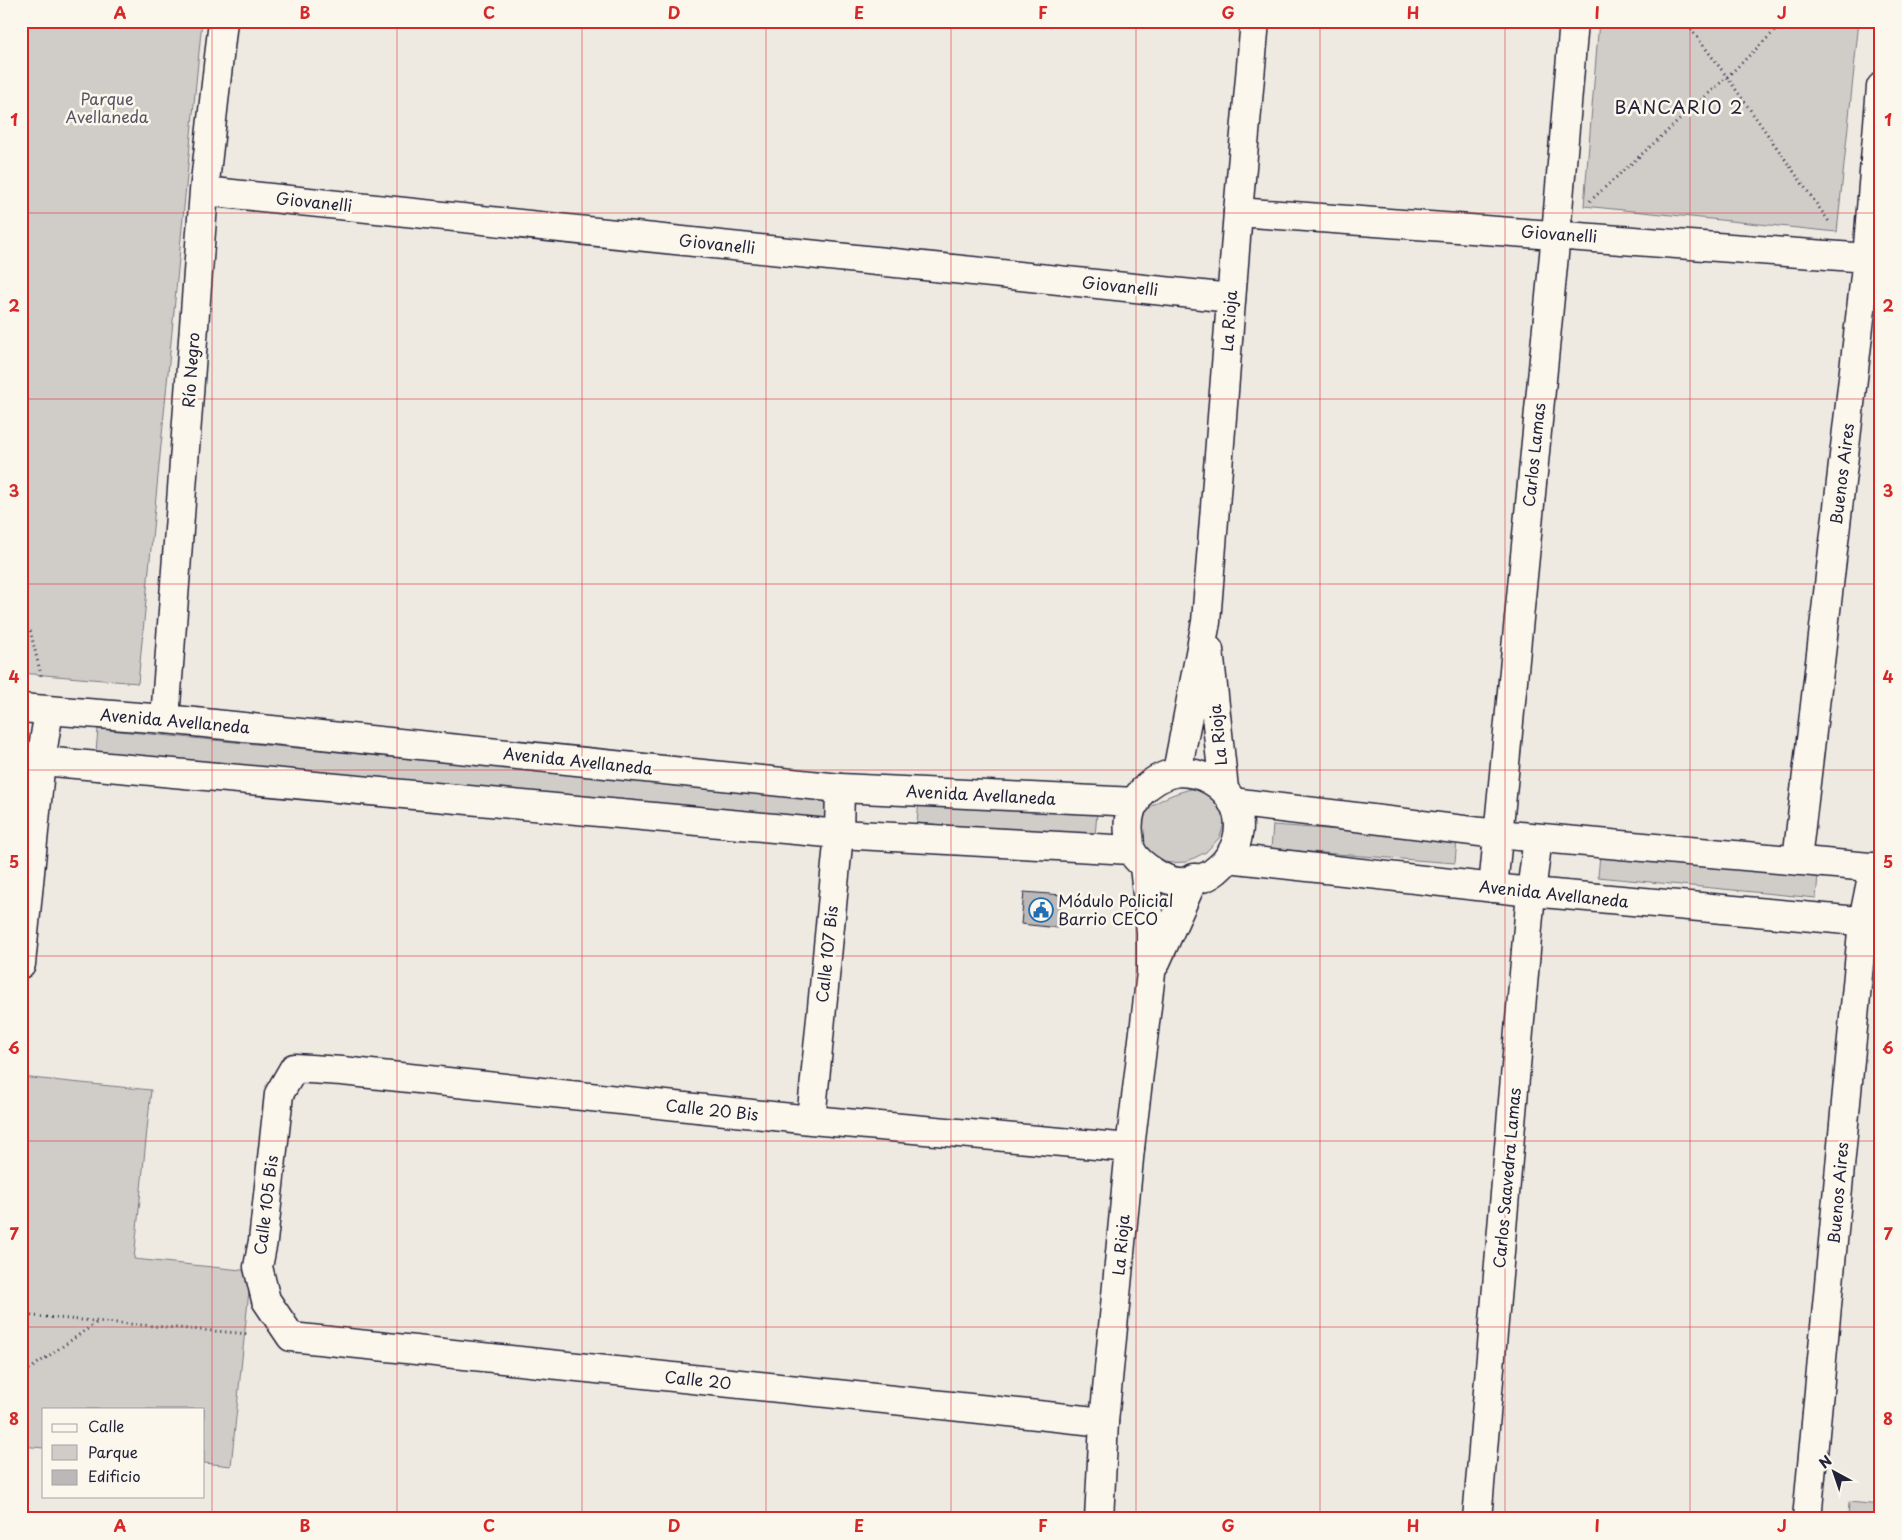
<svg xmlns="http://www.w3.org/2000/svg" width="1902" height="1540" font-family="'Playpen Sans',sans-serif">
	<rect width="100%" height="100%" fill="#eeeae2"/>
	<filter id="ink" filterUnits="userSpaceOnUse"><feTurbulence type="fractalNoise" baseFrequency=".02" numOctaves="2"/><feDisplacementMap in="SourceGraphic" scale="10" xChannelSelector="R" yChannelSelector="G"/><feConvolveMatrix kernelMatrix="1 2 1 2 8 2 1 2 1" color-interpolation-filters="sRGB"/></filter>
	<g filter="url(#ink)">
		<path fill="#d0cdc9" stroke="#797882" d="M 21,21 L 202,21 L 138,683 L 21,673 Z
			M 1599,21 L 1859,21 L 1837,232 L 1584,206 Z
			M 98,729 L 838,800 L 835,823 L 96,752 Z
			M 1195,788 L 1209,791 L 1220,802 L 1225,820 L 1220,837 L 1206,852 L 1186,862 L 1166,863 L 1150,856 L 1140,845 L 1140,816 C 1158,799 1171,794 1195,788 Z
			M 919,800 L 1097,813 L 1095,836 L 917,823 Z
			M 1273,825 L 1457,839 L 1455,863 L 1271,849 Z
			M 1600,854 L 1818,875 L 1816,898 L 1598,877 Z
			M 21,1077 L 151,1090 L 134,1259 L 251,1271 L 231,1466 L 204,1463 L 204,1409 L 44,1409 L 44,1448 L 21,1446 Z
			M 1849,1502 L 1881,1505 L 1881,1519 L 1848,1519 Z"/>
		<path fill="#bcb8b8" stroke="#22223b" d="M 1024,892 L 1062,895 L 1058,928 L 1021,924 Z"/>
		<g fill="none" stroke-linecap="round" stroke-linejoin="round">
			<g stroke="#22223b" stroke-width="31">
				<path id="minor" d="M 204,191 L 1231,298
					M 1238,212 L 1881,259
					M 165,719 L 204,191 L 223,21
					M 1797,860 L 1867,258 L 1881,87
					M 1493,888 L 1556,234 L 1574,21
					M 21,964 L 41,760 L 49,711
					M 811,1120 L 839,834 L 840,788
					M 1104,1422 L 291,1337 L 266,1300 L 258,1267 L 263,1241 L 279,1094 L 294,1068 L 342,1071 L 811,1120 L 1130,1148
					M 1477,1519 L 1531,892 L 1538,838
					M 1807,1519 L 1863,921 L 1874,867"/>
			</g>
			<g stroke="#22223b" stroke-width="31">
				<path id="major" d="M 1209,650 L 1224,789
					M 21,708 L 165,719 L 840,788 L 1136,802
					M 21,759 L 839,834 L 1131,850
					M 1177,772 L 1206,622 L 1238,212 L 1255,21
					M 1177,772 C 1228,771 1259,823 1224,863 C 1218,869 1211,876 1202,878 C 1200,879 1197,878 1195,878 C 1191,879 1188,881 1184,882 C 1174,883 1163,878 1155,873 C 1147,868 1135,859 1131,850 C 1129,845 1130,839 1129,834 C 1125,802 1147,779 1177,772 Z
					M 1232,802 L 1497,834 L 1881,868
					M 1228,858 L 1531,892 L 1881,923
					M 1155,964 L 1194,878
					M 1099,1519 L 1104,1422 L 1130,1148 L 1151,973 L 1151,932 L 1144,866"/>
			</g>
			<path stroke="#22223b" stroke-width="3" stroke-dasharray="1 4" stroke-linecap="butt" d="M 1685,21 L 1727,77 L 1830,223
				M 1590,201 L 1727,77 L 1785,21
				M 21,629 L 30,630 L 42,679
				M 21,1315 L 250,1334
				M 21,1375 L 99,1321"/>
			<use href="#minor" stroke="#fbf7ec" stroke-width="28"/>
			<use href="#major" stroke="#fbf7ec" stroke-width="28"/>
		</g>
	</g>
	<path fill="none" stroke="#d62828" stroke-width="1" stroke-opacity="0.55" d="M 212,21 L 212,1519M 397,21 L 397,1519M 582,21 L 582,1519M 766,21 L 766,1519M 951,21 L 951,1519M 1136,21 L 1136,1519M 1320,21 L 1320,1519M 1505,21 L 1505,1519M 1690,21 L 1690,1519M 21,213 L 1881,213M 21,399 L 1881,399M 21,584 L 1881,584M 21,770 L 1881,770M 21,956 L 1881,956M 21,1141 L 1881,1141M 21,1327 L 1881,1327"/>
	<defs>
		<g id="civic-ring" transform="scale(1.25)"><circle r="9.5" fill="#fbf7ec" stroke="#1f6fb2" stroke-width="1.5"/><path d="M-.6-6.5H3V-4.5H.6V-3L4-1V1h2V6H-6V1h2V-1L-.6-3ZM-1.2 2.5V6h2.4V2.5Z" fill="#1f6fb2"/></g>
	</defs>
	<g fill-rule="evenodd">
		<use href="#civic-ring" x="1041" y="910"/>
	</g>
	<g text-anchor="middle" stroke-width="5" stroke-linejoin="round" paint-order="stroke">
		<g font-size="16" fill="#565566" stroke="#fbf7ec">
			<text x="107" y="105">Parque<tspan x="107" dy="18">Avellaneda</tspan></text>
		</g>
		<g font-size="16" fill="#22223b" stroke="#fbf7ec">
			<text transform="translate(314 202) rotate(6)" y="6">Giovanelli</text>
			<text transform="translate(1559 234) rotate(4)" y="6">Giovanelli</text>
			<text transform="translate(717 244) rotate(6)" y="6">Giovanelli</text>
			<text transform="translate(1120 286) rotate(6)" y="6">Giovanelli</text>
			<text transform="translate(1229 321) rotate(-86)" y="6">La Rioja</text>
			<text transform="translate(191 370) rotate(-86)" y="6">Río Negro</text>
			<text transform="translate(1534 455) rotate(-84)" y="6">Carlos Lamas</text>
			<text transform="translate(1842 474) rotate(-83)" y="6">Buenos Aires</text>
			<text transform="translate(175 721) rotate(5)" y="6">Avenida Avellaneda</text>
			<text transform="translate(1218 735) rotate(-96)" y="6">La Rioja</text>
			<text transform="translate(578 761) rotate(6)" y="6">Avenida Avellaneda</text>
			<text transform="translate(981 795) rotate(3)" y="6">Avenida Avellaneda</text>
			<text transform="translate(1554 894) rotate(6)" y="6">Avenida Avellaneda</text>
			<text transform="translate(827 954) rotate(-84)" y="6">Calle 107 Bis</text>
			<text transform="translate(712 1110) rotate(6)" y="6">Calle 20 Bis</text>
			<text transform="translate(1507 1178) rotate(-85)" y="6">Carlos Saavedra Lamas</text>
			<text transform="translate(1838 1193) rotate(-85)" y="6">Buenos Aires</text>
			<text transform="translate(266 1205) rotate(-83)" y="6">Calle 105 Bis</text>
			<text transform="translate(1121 1245) rotate(-85)" y="6">La Rioja</text>
			<text transform="translate(698 1380) rotate(6)" y="6">Calle 20</text>
		</g>
		<g font-size="16" fill="#22223b" stroke="#fbf7ec" text-anchor="start">
			<text x="1058" y="907">Módulo Policial<tspan x="1058" dy="18">Barrio CECO</tspan></text>
		</g>
		<g font-size="18" letter-spacing="1" fill="#22223b" stroke="#fbf7ec">
			<text x="1679" y="114">BANCARIO 2</text>
		</g>
	</g>
	<rect width="1902" height="1540" fill="none" stroke="#fbf7ec" stroke-width="55"/>
	<rect x="42" y="1408" width="162" height="90" fill="#fbf7ec" stroke="#a4a2a5"/>
	<rect x="52" y="1424" width="25" height="8" fill="#fbf7ec" stroke="#a4a2a5"/>
	<text x="88" y="1432" font-size="15" fill="#22223b">Calle</text>
	<rect x="52" y="1445" width="25" height="15" fill="#d0cdc9" stroke="#a4a2a5"/>
	<text x="88" y="1458" font-size="15" fill="#22223b">Parque</text>
	<rect x="52" y="1470" width="25" height="15" fill="#bcb8b8" stroke="#a4a2a5"/>
	<text x="88" y="1482" font-size="15" fill="#22223b">Edificio</text>
	<g transform="translate(1834 1472) rotate(320)" stroke="#fbf7ec" stroke-width="4" paint-order="stroke">
	<path d="M0-4L9 19L0 12L-9 19Z" fill="#22223b"/>
	<text y="-8" font-size="14" font-weight="bold" text-anchor="middle" fill="#22223b">N</text>
	</g>
	<rect x="28" y="28" width="1846" height="1484" fill="none" stroke="#d62828" stroke-width="2"/>
	<g font-size="16" text-anchor="middle" font-weight="bold" fill="#d62828">
		<text x="120" y="19">A</text>
		<text x="305" y="19">B</text>
		<text x="489" y="19">C</text>
		<text x="674" y="19">D</text>
		<text x="859" y="19">E</text>
		<text x="1043" y="19">F</text>
		<text x="1228" y="19">G</text>
		<text x="1413" y="19">H</text>
		<text x="1597" y="19">I</text>
		<text x="1782" y="19">J</text>
		<text x="14" y="126">1</text>
		<text x="1888" y="126">1</text>
		<text x="14" y="312">2</text>
		<text x="1888" y="312">2</text>
		<text x="14" y="497">3</text>
		<text x="1888" y="497">3</text>
		<text x="14" y="683">4</text>
		<text x="1888" y="683">4</text>
		<text x="14" y="868">5</text>
		<text x="1888" y="868">5</text>
		<text x="14" y="1054">6</text>
		<text x="1888" y="1054">6</text>
		<text x="14" y="1240">7</text>
		<text x="1888" y="1240">7</text>
		<text x="14" y="1425">8</text>
		<text x="1888" y="1425">8</text>
		<text x="120" y="1532">A</text>
		<text x="305" y="1532">B</text>
		<text x="489" y="1532">C</text>
		<text x="674" y="1532">D</text>
		<text x="859" y="1532">E</text>
		<text x="1043" y="1532">F</text>
		<text x="1228" y="1532">G</text>
		<text x="1413" y="1532">H</text>
		<text x="1597" y="1532">I</text>
		<text x="1782" y="1532">J</text>
	</g>
</svg>
